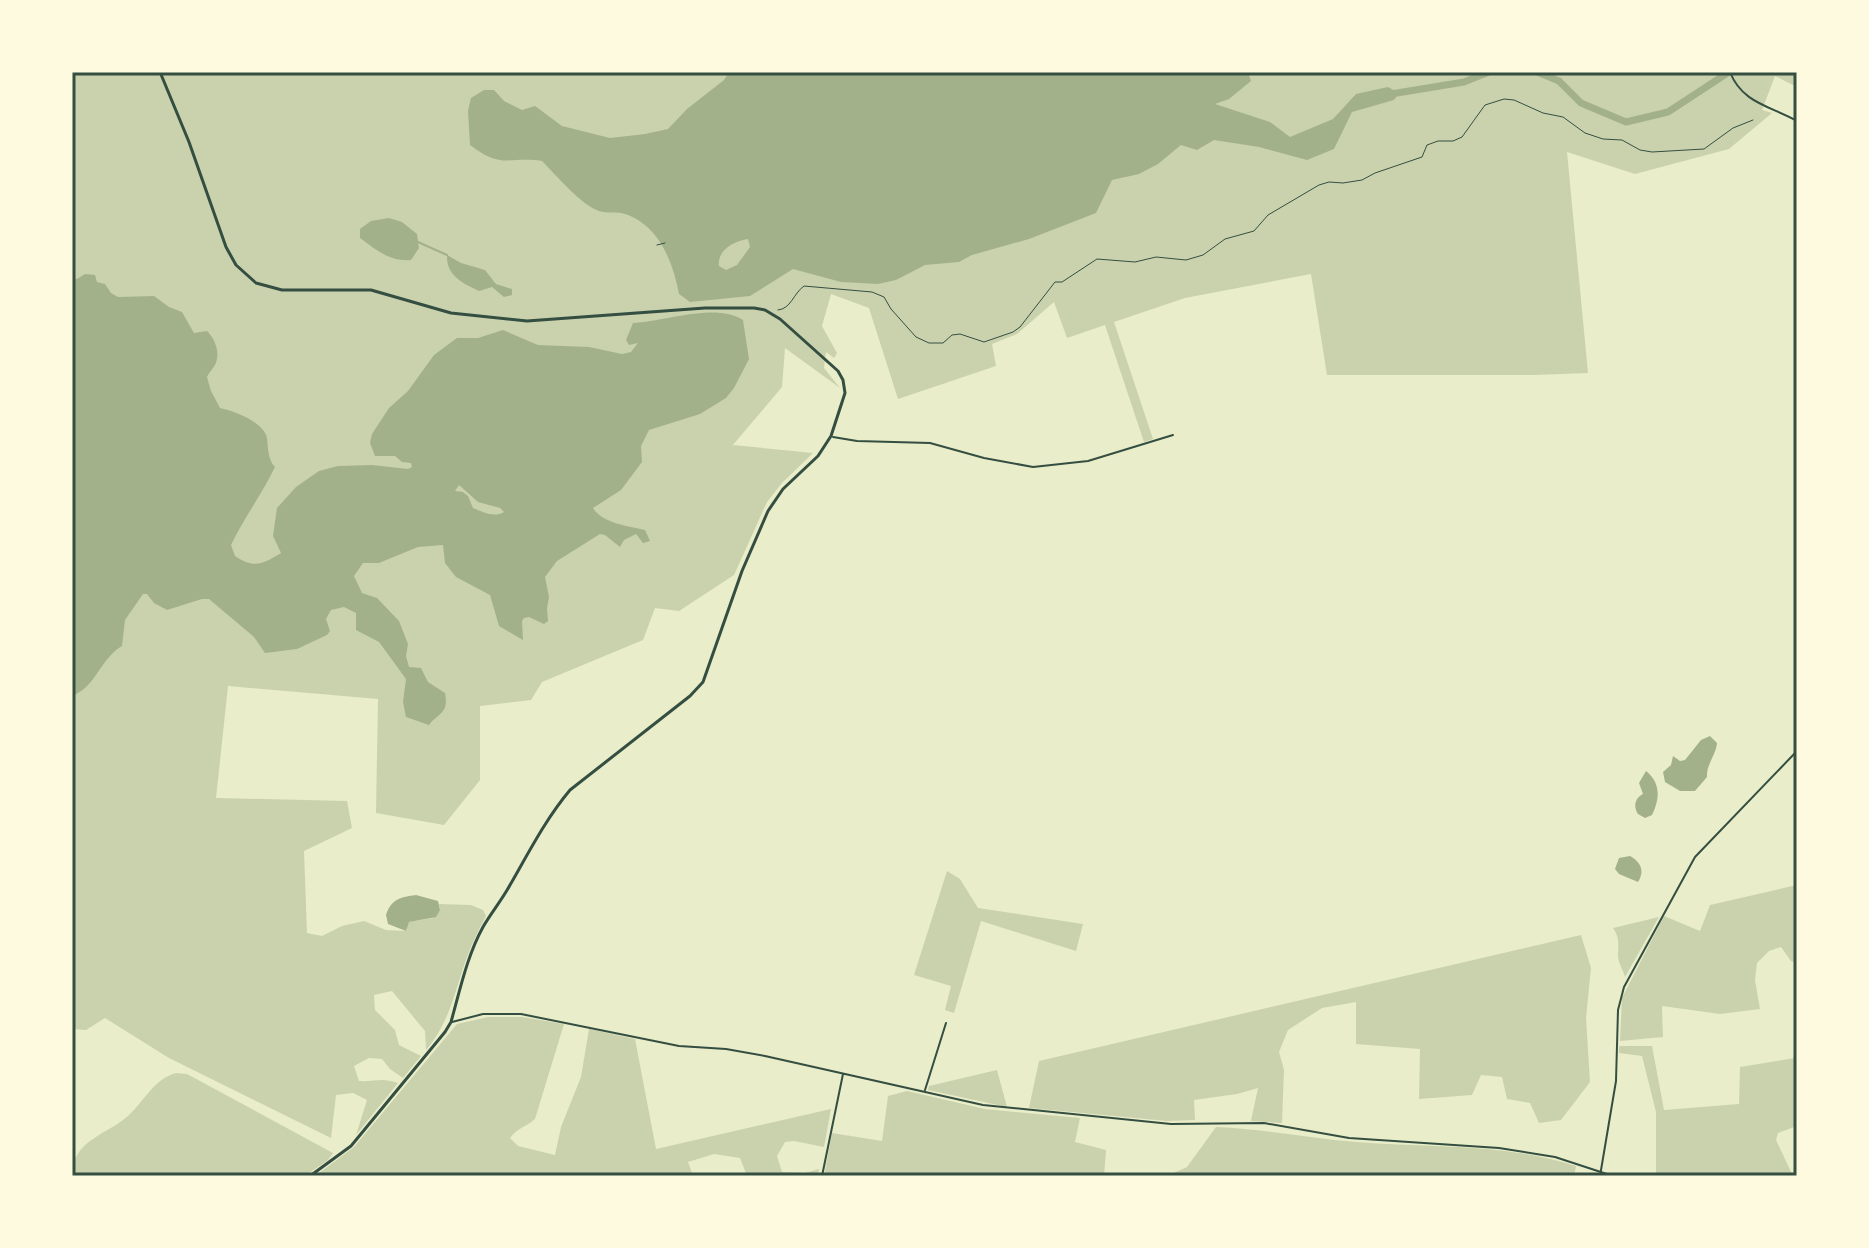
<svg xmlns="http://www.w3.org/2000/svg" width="1869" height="1248" font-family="Inter,sans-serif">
	<rect width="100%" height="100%" fill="#e9edc9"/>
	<path fill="#cad2ad" d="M 72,72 L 1797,72 L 1797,87 L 1775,76 L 1762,110 L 1772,113 L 1729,149 L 1635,174 L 1567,152 L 1588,373 L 1534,375 L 1327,375 L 1311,274 L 1185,298 L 1114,322 L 1153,439 L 1144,442 L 1105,325 L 1067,338 L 1054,302 L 1017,334 L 992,344 L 996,366 L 898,399 L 869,308 L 831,294 L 822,326 L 837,353 L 834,358 L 826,352 L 824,368 L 840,388 L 785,348 L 782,387 L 733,445 L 813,453 L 782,483 L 767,502 L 734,575 L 679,611 L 655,608 L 643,640 L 542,682 L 531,700 L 480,706 L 480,780 L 444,825 L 376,813 L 378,699 L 228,686 L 216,798 L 347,801 L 352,828 L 304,851 L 307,933 L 322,936 L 342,926 L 364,921 L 386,930 L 406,931 L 408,922 L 432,918 L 440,910 L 439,904 L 471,905 L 483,910 L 486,916 C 479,929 472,943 467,957 C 455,990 450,1022 426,1050 L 425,1031 L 392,991 L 374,995 L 375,1010 L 395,1030 L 399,1045 L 421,1056 L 403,1078 L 390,1069 L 382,1059 L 369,1058 L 354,1066 L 359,1081 C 375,1082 381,1077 398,1083 L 356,1135 L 367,1100 L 353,1093 L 336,1095 L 331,1138 L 169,1058 L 105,1018 L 86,1030 L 72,1029 Z
		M 947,871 L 960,879 L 978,908 L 1083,924 L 1076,951 L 981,921 L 954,1013 L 945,1010 L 951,986 L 914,975 Z
		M 1797,885 L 1797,963 L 1791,961 L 1781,947 L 1769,951 L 1757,963 L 1755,980 L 1760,1009 L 1720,1014 L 1662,1006 L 1663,1037 L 1620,1041 L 1622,998 L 1664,916 L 1700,931 L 1710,905 Z
		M 1659,917 L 1625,977 C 1623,970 1618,962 1618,956 C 1618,944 1620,938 1613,928 Z
		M 1581,935 L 1591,968 L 1586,1018 L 1590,1082 L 1561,1120 L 1539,1123 L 1530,1103 L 1507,1099 L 1502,1077 L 1481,1075 L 1472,1095 L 1419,1099 L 1420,1049 L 1356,1044 L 1356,1002 L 1322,1008 L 1288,1030 L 1279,1052 L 1284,1070 L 1282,1123 L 1251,1121 L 1258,1088 L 1237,1094 L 1194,1100 L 1195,1120 L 1167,1121 L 1029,1108 L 1039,1061 Z
		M 488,1017 L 522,1017 L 564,1024 L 535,1119 C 526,1127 517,1128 510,1138 L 518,1146 L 555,1155 L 561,1127 L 581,1077 L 589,1029 L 635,1039 L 656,1149 L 831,1109 L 824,1147 L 794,1141 L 785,1142 L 777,1156 L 782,1172 L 805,1173 L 819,1169 L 818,1176 L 747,1176 L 740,1158 L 714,1154 L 688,1162 L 693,1176 L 315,1176 L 354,1147 L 457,1024 Z
		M 1619,1046 L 1652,1046 L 1664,1110 L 1739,1104 L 1740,1067 L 1795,1058 L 1797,1055 L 1797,1126 L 1778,1133 L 1776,1140 L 1793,1176 L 1656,1176 L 1656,1112 L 1642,1056 L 1619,1053 Z
		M 997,1070 L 1007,1107 L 928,1090 L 929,1086 Z
		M 176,1073 L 187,1074 L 333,1153 L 328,1160 L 305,1176 L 72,1176 C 72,1139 108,1135 129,1115 C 145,1100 154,1079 176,1073 Z
		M 907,1091 L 985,1109 L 1080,1118 L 1075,1142 L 1106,1150 L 1104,1176 L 824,1176 L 832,1133 L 882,1141 L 888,1096 Z
		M 1216,1127 C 1264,1129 1309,1138 1356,1142 C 1429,1148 1506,1143 1576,1166 L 1574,1176 L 1167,1176 L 1187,1167 Z"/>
	<path fill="#a3b18a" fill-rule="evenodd" d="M 729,72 L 1248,72 L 1251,81 L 1229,99 L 1215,104 L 1270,122 L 1290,137 L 1333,119 L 1356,94 L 1388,87 L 1399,93 L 1394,100 L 1352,112 L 1334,149 L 1307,160 L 1259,147 L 1214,140 L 1197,150 L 1181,145 L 1158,164 L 1139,174 L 1112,180 L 1096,213 L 1029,239 L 972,255 L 959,262 L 925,265 L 896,280 L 878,284 L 841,282 L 793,269 L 750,296 L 690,302 L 679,294 C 673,262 659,225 625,214 C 617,211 607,214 599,211 C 581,205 556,175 542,161 C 508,156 503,170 470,145 L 468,111 L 471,98 L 484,90 L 494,90 L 504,101 L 522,110 L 535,106 L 562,126 L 610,138 L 645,134 L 668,129 L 687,109 L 724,80 ZM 748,239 L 750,247 L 737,265 L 726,270 L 719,266 C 717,250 734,241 748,239 Z
		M 389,218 L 402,222 L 417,234 L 419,248 L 411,260 C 390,262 376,250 360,238 L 360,229 L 371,221 Z
		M 447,255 L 461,263 L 485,270 L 496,284 L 512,289 L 512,295 L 504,297 L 492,287 L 479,291 C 462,283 446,275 447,255 Z
		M 85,274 L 95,275 L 97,282 L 105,284 L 111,293 L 118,297 L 154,296 L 169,307 L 182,312 L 194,333 L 207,331 C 215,339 221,353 215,365 C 213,369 209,372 207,377 L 211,391 L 220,408 C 234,411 264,422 267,438 C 268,448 268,460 275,467 C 262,494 244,518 231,545 L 235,556 C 254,569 263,564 281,553 L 273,536 L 277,508 L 296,487 L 319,471 L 338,466 L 372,465 L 408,469 L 412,467 L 411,463 L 402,462 L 395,456 L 375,456 L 370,443 L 372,434 L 389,408 L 408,391 L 434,355 L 457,338 L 478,338 L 503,330 L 538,345 L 589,347 L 622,354 L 631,352 L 638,343 L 629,345 L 626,340 L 633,323 C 663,322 716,302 743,320 L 749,359 L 734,388 L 726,398 L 700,414 L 649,430 L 641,446 L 642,462 L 621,490 L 593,508 C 602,523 628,526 645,530 L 650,541 L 643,543 L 636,534 L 624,540 L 620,547 L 605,535 L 600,534 L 557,561 L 545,577 L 549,597 L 547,608 L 548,621 L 544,624 L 529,617 L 524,618 L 522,621 L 523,640 L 499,626 L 490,595 L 456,577 L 445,563 L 443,545 L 418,547 L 379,563 L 363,563 L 354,576 L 362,593 L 377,598 L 399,621 L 408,644 L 406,656 L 409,667 L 421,668 L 428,682 L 445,693 C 449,714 439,712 429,725 L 406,717 L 403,702 L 406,679 L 379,642 L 356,630 L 356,613 L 344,607 L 331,610 L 326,619 L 330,631 L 327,635 L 297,649 L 265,653 L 254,637 L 209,599 L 202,599 L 167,610 L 154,603 L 147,594 L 143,594 L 125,620 L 122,646 C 100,659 96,687 72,696 L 72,278 L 77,279 ZM 459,485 L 478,502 L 500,508 L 504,512 C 494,518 483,512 473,508 L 468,496 L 463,492 L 455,491 Z
		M 1710,736 L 1717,743 C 1716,755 1706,765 1707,777 L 1695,791 L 1680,791 L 1665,782 L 1663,772 L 1671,765 L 1673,756 L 1680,761 L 1685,760 L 1701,740 Z
		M 1646,771 C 1661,783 1660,799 1652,815 L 1645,818 L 1638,814 C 1633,806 1635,798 1643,794 L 1639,783 Z
		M 1630,856 C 1641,862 1645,871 1638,882 L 1619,874 L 1615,869 L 1619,858 Z
		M 416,895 L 438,901 L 440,910 L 436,917 L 409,922 L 406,931 L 388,924 L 386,915 C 391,899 401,897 416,895 Z"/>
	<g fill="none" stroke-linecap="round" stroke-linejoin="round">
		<path stroke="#a3b18a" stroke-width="2" d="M 418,242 L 447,255"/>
		<path stroke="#a3b18a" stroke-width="7" d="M 1537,72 L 1559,81 L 1581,103 L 1626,122 L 1668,112 L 1729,72
			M 1391,94 L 1464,82 L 1489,72"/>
		<path stroke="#344e41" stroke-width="1" d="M 778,310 C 791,309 793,294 804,286 L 872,292 L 884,297 L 891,309 L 916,337 L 929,343 L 943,343 L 952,335 L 960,334 L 984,342 L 1013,332 L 1020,327 L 1055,282 L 1062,282 L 1097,259 L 1135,262 L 1156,257 L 1186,260 L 1203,255 L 1225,239 L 1254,231 L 1268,215 L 1319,185 L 1329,182 L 1343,183 L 1362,180 L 1375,173 L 1422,157 L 1427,145 L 1438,141 L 1453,141 L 1462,137 L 1485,105 L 1504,99 L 1514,100 L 1543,113 L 1563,117 L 1585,133 L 1603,139 L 1622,140 L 1640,150 L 1652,152 L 1704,149 L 1733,128 L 1753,120"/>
		<path stroke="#344e41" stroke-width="1" d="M 657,245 L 665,243"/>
		<path stroke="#344e41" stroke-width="2" d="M 1730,72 C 1742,103 1770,106 1797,121
			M 833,437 L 857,441 L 930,443 L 984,458 L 1033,467 L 1088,461 L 1173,435
			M 452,1022 L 483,1014 L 521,1014 L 679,1046 L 726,1049 L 765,1056 L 983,1105 L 1171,1124 L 1264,1123 L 1349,1138 L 1499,1148 L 1555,1157 L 1613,1176
			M 925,1090 L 946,1023
			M 822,1176 L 843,1074
			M 1600,1176 L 1616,1081 L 1618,1010 L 1624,987 L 1695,857 L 1797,751"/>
		<path stroke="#344e41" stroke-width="3" d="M 160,72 L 189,142 L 226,247 L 236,265 L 256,283 L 282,290 L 371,290 L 451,313 L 527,321 L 705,308 L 754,308 L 765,310 L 780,319 L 838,371 L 843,380 L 845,393 L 831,436 L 818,456 L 783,489 L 768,511 L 742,571 L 703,682 L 690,696 L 570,790 C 545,820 529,852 510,885 C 502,900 491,913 483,927 C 467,956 460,990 451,1022 L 445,1032 L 351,1146 L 310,1176"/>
	</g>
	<rect width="1869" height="1248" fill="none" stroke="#fefae0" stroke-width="148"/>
	<rect x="74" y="74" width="1721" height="1100" fill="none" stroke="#344e41" stroke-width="3"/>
</svg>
